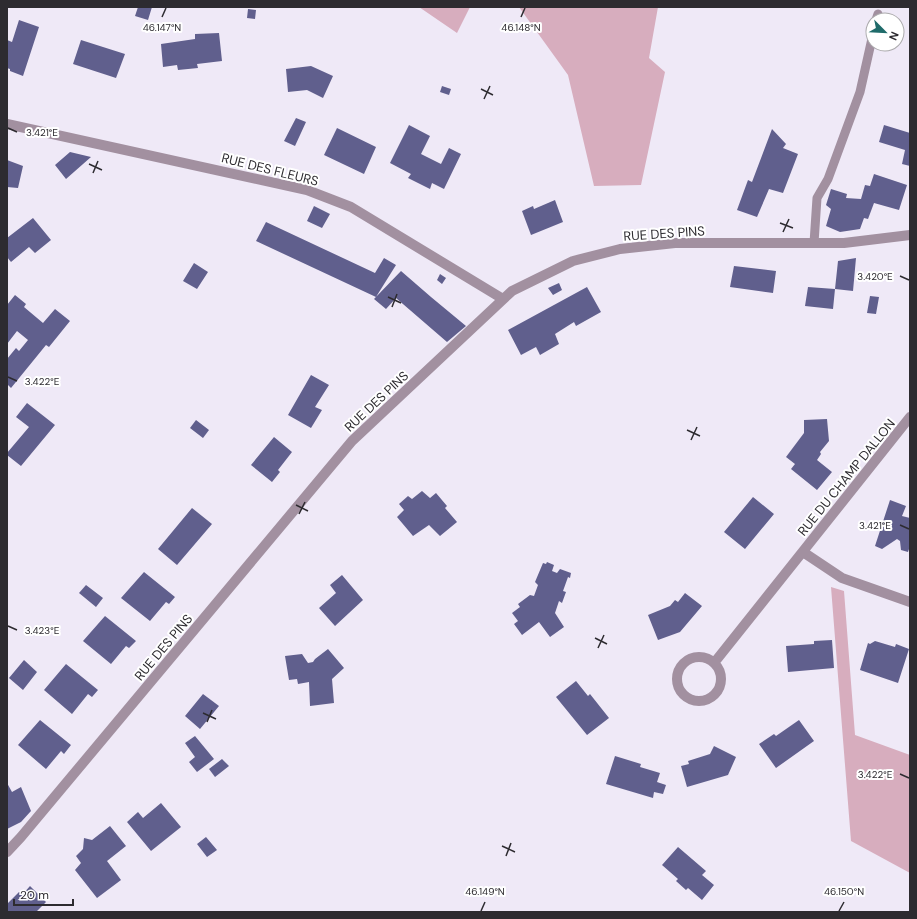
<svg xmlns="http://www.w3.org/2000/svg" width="917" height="919" font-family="'DM Sans',sans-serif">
	<rect width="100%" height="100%" fill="#efe9f7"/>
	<path fill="#d7adbe" d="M 419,7 L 470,7 L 457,33 Z
		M 519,7 L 658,7 L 649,58 L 665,72 L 641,185 L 594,186 L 568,75 Z
		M 831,587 L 844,591 L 855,735 L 910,755 L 910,873 L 851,841 Z"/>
	<path fill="#605f8d" d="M 138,7 L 152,7 L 148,20 L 135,16 Z
		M 248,9 L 256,10 L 255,19 L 247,18 Z
		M 19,20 L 39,27 L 23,76 L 10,71 L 10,69 L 7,68 L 7,40 L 12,42 Z
		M 219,33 L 222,61 L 197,64 L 198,68 L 178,70 L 177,65 L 163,67 L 161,44 L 195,39 L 195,34 Z
		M 81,40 L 125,54 L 116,78 L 73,64 Z
		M 311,66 L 333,76 L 323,98 L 307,90 L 288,92 L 286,69 Z
		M 442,86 L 451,89 L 449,95 L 440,92 Z
		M 296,118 L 306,122 L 295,146 L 284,141 Z
		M 409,125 L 430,136 L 421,154 L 441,164 L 449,148 L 461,154 L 444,189 L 432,183 L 430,189 L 408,178 L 411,174 L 390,163 Z
		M 884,125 L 910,133 L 910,166 L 902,164 L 905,150 L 879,142 Z
		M 337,128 L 376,147 L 364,174 L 324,155 Z
		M 772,129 L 786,144 L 783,148 L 798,154 L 783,193 L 769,189 L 757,217 L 737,210 L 748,180 L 752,182 Z
		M 70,152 L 91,157 L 66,179 L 55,165 Z
		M 7,160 L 23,166 L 18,188 L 7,187 Z
		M 874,174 L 907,185 L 899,210 L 874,203 L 868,219 L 864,218 L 860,229 L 840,232 L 826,226 L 831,209 L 826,205 L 831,189 L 847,194 L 846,198 L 861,199 L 865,185 L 870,186 Z
		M 555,200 L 563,222 L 531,235 L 522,211 L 533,206 L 534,209 Z
		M 314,206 L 330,214 L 322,228 L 307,221 Z
		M 33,218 L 51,240 L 35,253 L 29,247 L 11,262 L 7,257 L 7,238 Z
		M 266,222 L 375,273 L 384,258 L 396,265 L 376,297 L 256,241 Z
		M 856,258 L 853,291 L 835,289 L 838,261 Z
		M 194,263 L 208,272 L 197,289 L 183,281 Z
		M 734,266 L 776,271 L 773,293 L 730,287 Z
		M 401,271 L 431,297 L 466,326 L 447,342 L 396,298 L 386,309 L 374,299 Z
		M 440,274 L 446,278 L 442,284 L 437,280 Z
		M 559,283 L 562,290 L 553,295 L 548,288 Z
		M 587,287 L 601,312 L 576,326 L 574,322 L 555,334 L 559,344 L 540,355 L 536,347 L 521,355 L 508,330 Z
		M 808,287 L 835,289 L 833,309 L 805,306 Z
		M 15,295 L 26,304 L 24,307 L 43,323 L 55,309 L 70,321 L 49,347 L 46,345 L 11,388 L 7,384 L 7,359 L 16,348 L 19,351 L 28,340 L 17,331 L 7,344 L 7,305 Z
		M 870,296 L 879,297 L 876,314 L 867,313 Z
		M 311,375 L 329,385 L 315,407 L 322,410 L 311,428 L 288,415 Z
		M 27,403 L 55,425 L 21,466 L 7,455 L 7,453 L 29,427 L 16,417 Z
		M 827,419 L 829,441 L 820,452 L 821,454 L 817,460 L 832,472 L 817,490 L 791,469 L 795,464 L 786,457 L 804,433 L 804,420 Z
		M 196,420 L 209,430 L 203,438 L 190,428 Z
		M 274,437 L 292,452 L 278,470 L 280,472 L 272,482 L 251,465 Z
		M 422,491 L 430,498 L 436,493 L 447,506 L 445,508 L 457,522 L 440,536 L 429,525 L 413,536 L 397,517 L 404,510 L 399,504 L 408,496 L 412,499 Z
		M 753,497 L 774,514 L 745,549 L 724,532 Z
		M 890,500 L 906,506 L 902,516 L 910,518 L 910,546 L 908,552 L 901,550 L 900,541 L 897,539 L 882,549 L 875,546 Z
		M 192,508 L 212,524 L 177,565 L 158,549 Z
		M 547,562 L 554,565 L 552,571 L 557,573 L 560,569 L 571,573 L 570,578 L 568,577 L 563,591 L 566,592 L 562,603 L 559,601 L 555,613 L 564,627 L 550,637 L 539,622 L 522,635 L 514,624 L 518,621 L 512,613 L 520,607 L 518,604 L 530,595 L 534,596 L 538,585 L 535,582 L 543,563 L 546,564 Z
		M 144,572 L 175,597 L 169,604 L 166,602 L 150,621 L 121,598 Z
		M 342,575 L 363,600 L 335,626 L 319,608 L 336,593 L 330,585 Z
		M 86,585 L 103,598 L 96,607 L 79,593 Z
		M 685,593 L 702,606 L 680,632 L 658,640 L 648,615 L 670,606 L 675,600 L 678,602 Z
		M 105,616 L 136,641 L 129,648 L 126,646 L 111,664 L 83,641 Z
		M 832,640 L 834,668 L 788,672 L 786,646 L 814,644 L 814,641 Z
		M 875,641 L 895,647 L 896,644 L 909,649 L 898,683 L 860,670 L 868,643 L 870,644 Z
		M 328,649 L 344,668 L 332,679 L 334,703 L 310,706 L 309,682 L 298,684 L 297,679 L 289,680 L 285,656 L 302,654 L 308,663 L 313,662 L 315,659 Z
		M 24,660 L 37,672 L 23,690 L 9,678 Z
		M 66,664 L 98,690 L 92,697 L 88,694 L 72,714 L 44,690 Z
		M 576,681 L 588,696 L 590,694 L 609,718 L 587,735 L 556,697 Z
		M 203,694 L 219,706 L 200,729 L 185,716 Z
		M 40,720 L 71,745 L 64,754 L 61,751 L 46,769 L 18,745 Z
		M 799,720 L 814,741 L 776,768 L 759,744 L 774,734 L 776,736 Z
		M 195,736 L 214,759 L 197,772 L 189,762 L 195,757 L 185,743 Z
		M 714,746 L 736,757 L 728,775 L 687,787 L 681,766 L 689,764 L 688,761 L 710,754 Z
		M 615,756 L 641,764 L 640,767 L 660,773 L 657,782 L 666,785 L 663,794 L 654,792 L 653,798 L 606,784 Z
		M 222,759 L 229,766 L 215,777 L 209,769 Z
		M 7,783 L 12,792 L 21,787 L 31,811 L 21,822 L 7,829 Z
		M 161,803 L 181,827 L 151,851 L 127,822 L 138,812 L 143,818 Z
		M 110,826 L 126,846 L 107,861 L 121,880 L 97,898 L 75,870 L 81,863 L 76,856 L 83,849 L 84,838 L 92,840 Z
		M 206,837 L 217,850 L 207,857 L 197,844 Z
		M 678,847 L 706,871 L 702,875 L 714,885 L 702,900 L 688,888 L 686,890 L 676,881 L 678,879 L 662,865 Z
		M 30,886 L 46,902 L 36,912 L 7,912 L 7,904 L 19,892 L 23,894 Z"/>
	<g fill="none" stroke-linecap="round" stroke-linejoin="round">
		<path stroke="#a290a0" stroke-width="9" d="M 876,20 L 878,14
			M 814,243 L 817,198 L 828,179 L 860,92 L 873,34"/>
		<path stroke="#a290a0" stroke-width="10" d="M 7,124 L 307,190 L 351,207 L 503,299
			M 803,552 L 842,578 L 910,602
			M677 679a22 22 0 1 1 44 0a22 22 0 1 1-44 0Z
			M 714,663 L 910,417
			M 7,852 L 21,837 L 352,441 L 512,291 L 573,261 L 620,249 L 675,243 L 844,243 L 910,235"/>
	</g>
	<path fill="none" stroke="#2d2b30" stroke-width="1.5" d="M 162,17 L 166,8M 521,17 L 525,8M 481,89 L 493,95M 484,99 L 490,86M 8,128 L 17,132M 89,164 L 102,170M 93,173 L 98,161M 780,223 L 793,228M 783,232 L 789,219M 900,276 L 909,280M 388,297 L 401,303M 392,307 L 397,294M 8,377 L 17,381M 687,430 L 700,436M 691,440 L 697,427M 296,505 L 308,511M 299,514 L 305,502M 900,525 L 909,529M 8,626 L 17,630M 595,638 L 607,644M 598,648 L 604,635M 203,713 L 216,719M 207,722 L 212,710M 900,774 L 909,778M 502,846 L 515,852M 506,856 L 511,843M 481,911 L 485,902M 839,911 L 844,902"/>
	<g text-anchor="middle" stroke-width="4" stroke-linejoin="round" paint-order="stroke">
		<g font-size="13" fill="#2d2b30" stroke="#fff">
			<text transform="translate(270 169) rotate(14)" y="5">RUE DES FLEURS</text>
			<text transform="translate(664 233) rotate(-4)" y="5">RUE DES PINS</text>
			<text transform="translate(376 401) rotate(-43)" y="5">RUE DES PINS</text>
			<text transform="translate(846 477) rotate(-51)" y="5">RUE DU CHAMP DALLON</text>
			<text transform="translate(163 647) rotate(-50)" y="5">RUE DES PINS</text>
		</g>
	</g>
	<g font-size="10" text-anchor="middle" fill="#2d2b30" stroke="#fff" stroke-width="4" stroke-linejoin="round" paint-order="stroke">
		<text x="162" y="31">46.147°N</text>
		<text x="521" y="31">46.148°N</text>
		<text x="42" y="136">3.421°E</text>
		<text x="875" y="280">3.420°E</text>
		<text x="42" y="385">3.422°E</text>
		<text x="875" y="529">3.421°E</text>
		<text x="42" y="634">3.423°E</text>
		<text x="875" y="778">3.422°E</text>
		<text x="485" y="895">46.149°N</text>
		<text x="844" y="895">46.150°N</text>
	</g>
	<rect width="917" height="919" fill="none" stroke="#2d2b30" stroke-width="16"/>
	<g transform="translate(885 32) rotate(114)"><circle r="19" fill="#ffffff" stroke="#abaaac"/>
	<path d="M0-3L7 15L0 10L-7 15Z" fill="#1f6b6a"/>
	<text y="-6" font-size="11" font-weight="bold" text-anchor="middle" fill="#2d2b30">N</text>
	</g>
	<path d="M14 899v6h59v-6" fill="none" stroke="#2d2b30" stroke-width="2"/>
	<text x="20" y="899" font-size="12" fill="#2d2b30" stroke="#ffffff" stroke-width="3" paint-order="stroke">20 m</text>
</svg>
